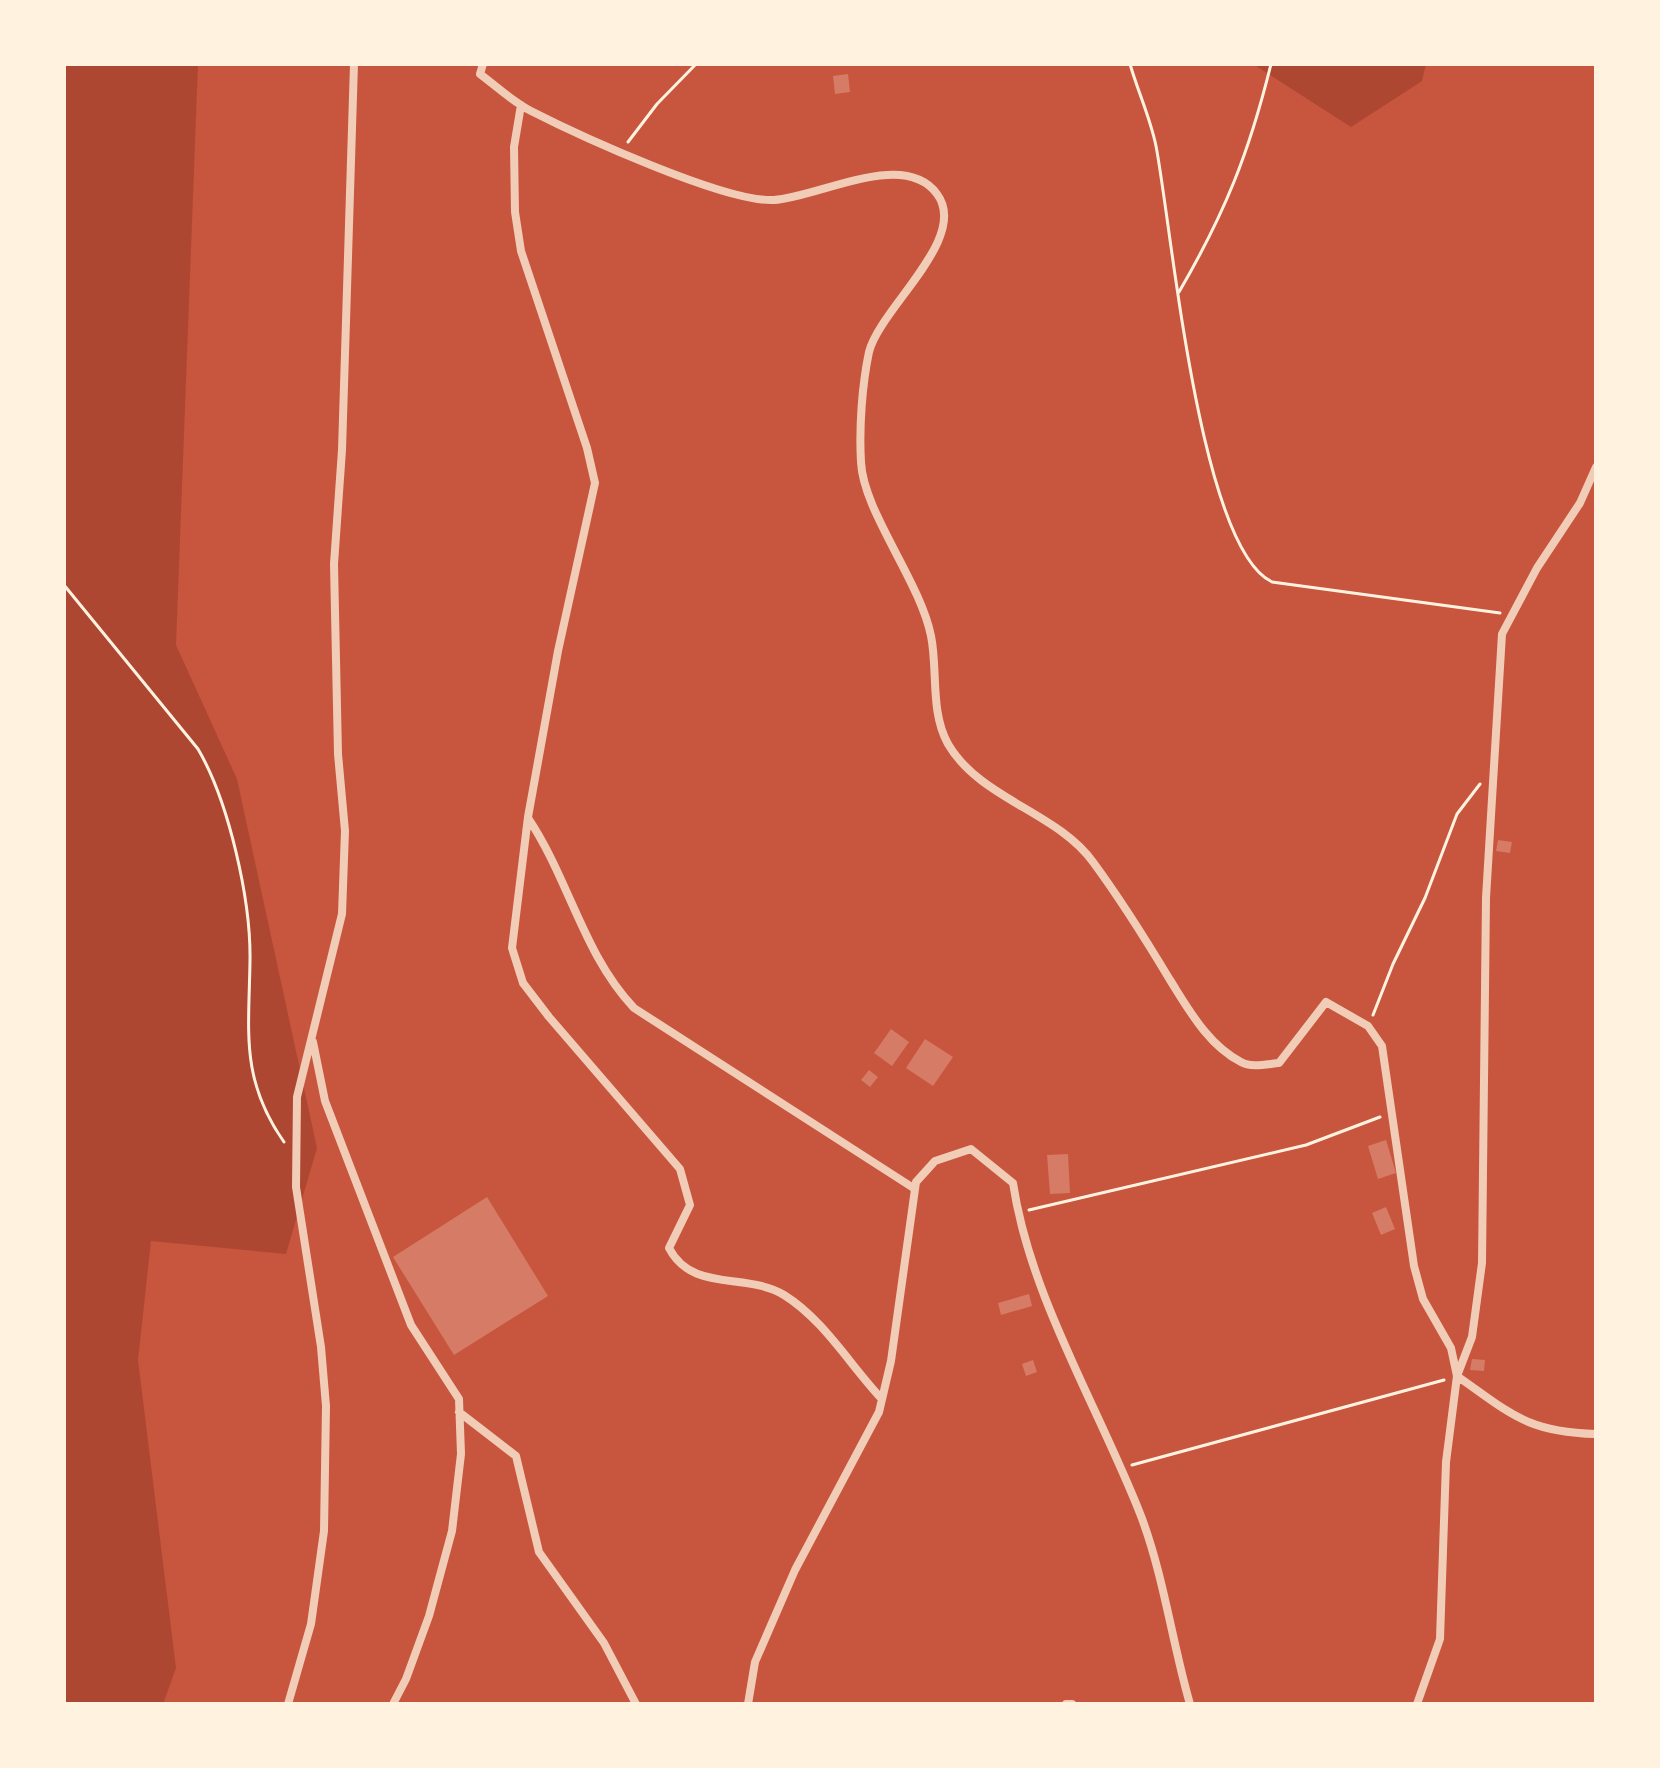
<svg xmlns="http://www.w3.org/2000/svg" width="1660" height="1768" font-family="'Roboto Condensed',sans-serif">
	<rect width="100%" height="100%" fill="#c8553d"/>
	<path fill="#ae4732" d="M 64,64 L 198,64 L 176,645 L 237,779 L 317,1148 L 286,1254 L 151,1241 L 138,1360 L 176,1668 L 163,1704 L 64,1704 Z
		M 1253,64 L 1426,64 L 1422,81 L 1351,127 Z"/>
	<path fill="#d67c66" d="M 848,74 L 850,92 L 835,94 L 833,76 Z
		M 1498,840 L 1512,842 L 1510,853 L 1496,851 Z
		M 891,1029 L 909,1042 L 892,1066 L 874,1053 Z
		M 925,1039 L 953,1057 L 933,1086 L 906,1068 Z
		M 869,1070 L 878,1077 L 870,1087 L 861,1080 Z
		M 1386,1140 L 1396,1173 L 1378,1179 L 1368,1146 Z
		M 1068,1154 L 1070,1193 L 1050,1194 L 1047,1155 Z
		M 487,1197 L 548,1296 L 454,1355 L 393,1257 Z
		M 1386,1207 L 1395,1229 L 1381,1235 L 1372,1213 Z
		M 1029,1294 L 1032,1306 L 1001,1315 L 998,1303 Z
		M 1472,1359 L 1485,1360 L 1484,1371 L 1470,1370 Z
		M 1033,1360 L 1037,1372 L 1026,1376 L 1022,1364 Z"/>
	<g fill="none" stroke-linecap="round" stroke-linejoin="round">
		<path stroke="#fff3e0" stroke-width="3" d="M 1130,64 C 1138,92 1150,117 1156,146 C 1172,229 1199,547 1272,582 L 1500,613
			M 628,142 L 657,104 L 696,64
			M 1179,292 C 1225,213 1249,153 1271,64
			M 64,585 L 198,749 C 229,802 251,900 250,961 C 249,1032 240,1079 284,1142
			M 1373,1015 L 1393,964 L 1425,898 L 1457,814 L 1480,784
			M 1029,1210 L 1306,1145 L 1380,1117
			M 1132,1465 L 1444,1380"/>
		<path stroke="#f1ccb7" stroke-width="8" d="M 483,64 L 480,74 C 496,86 513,102 531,111 C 578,135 726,203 774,200 C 819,197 904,149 937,194 C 970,238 880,308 869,352 C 862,385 859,428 861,462 C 863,511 920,581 931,636 C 938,670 930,712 948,744 C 980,799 1057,812 1093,862 C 1121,900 1146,940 1170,980 C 1189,1010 1208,1045 1241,1062 C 1251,1068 1267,1064 1279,1063 L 1326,1002 L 1368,1026 L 1382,1046 L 1414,1266 L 1423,1299 L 1451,1348 L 1457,1376 L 1446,1462 L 1440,1639 L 1417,1704
			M 521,105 L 514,147 L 515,212 L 521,251 L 587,448 L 595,483 L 558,651 L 528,817 L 512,948 L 523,983 L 549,1017 L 680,1169 L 690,1205 L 669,1248 C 692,1293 747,1272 784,1295 C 823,1319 850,1365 881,1398
			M 528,818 C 569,879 583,954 634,1008 L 915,1189
			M 313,1042 L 325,1101 L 411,1325 L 459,1399 L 461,1454 L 452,1531 L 429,1616 L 406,1679 L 393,1704
			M 1457,1376 L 1472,1337 L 1482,1263 L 1486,898 L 1502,634 L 1537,568 L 1580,503 L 1596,467
			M 1457,1376 C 1511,1414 1527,1432 1596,1434
			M 459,1412 L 516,1456 L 539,1552 L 604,1643 L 636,1704
			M 288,1704 L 311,1624 L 324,1531 L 326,1406 L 321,1347 L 296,1187 L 297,1097 L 342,914 L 345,831 L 338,754 L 334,564 L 342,450 L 354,64
			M 748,1704 L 755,1662 L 795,1570 L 879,1412 L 891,1361 L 916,1182 L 935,1161 L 971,1149 L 1013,1183 C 1030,1297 1099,1408 1141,1516 C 1164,1577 1172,1642 1190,1704
			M 1066,1704 L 1072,1704"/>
	</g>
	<rect width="1660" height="1768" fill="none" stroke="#fff3e0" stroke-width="132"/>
</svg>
